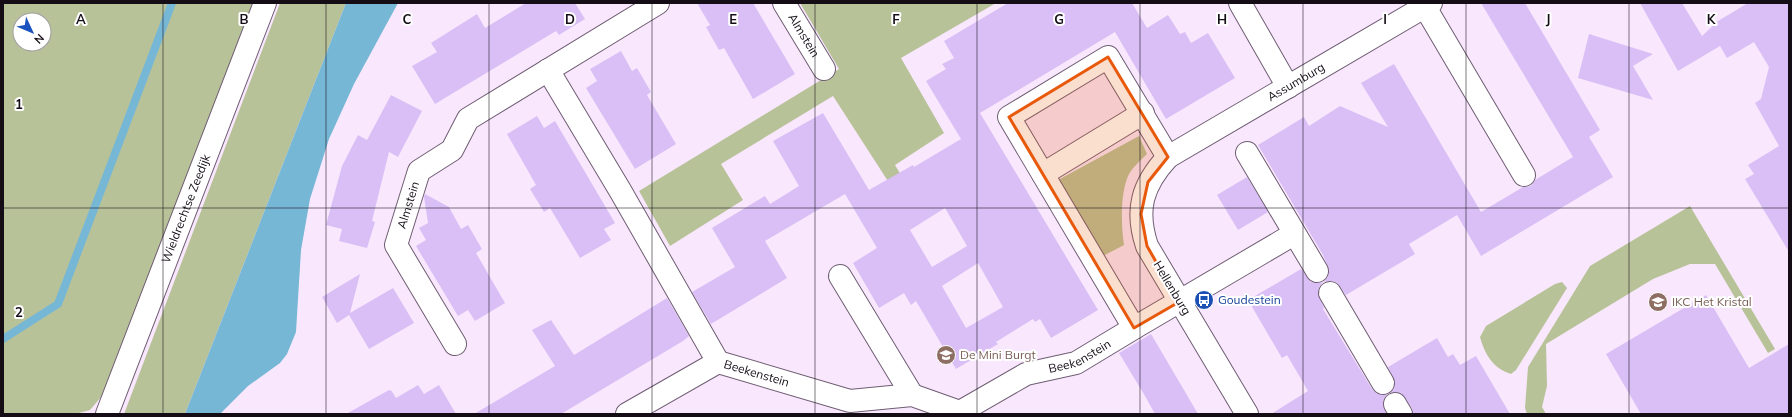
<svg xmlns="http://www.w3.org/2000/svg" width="1792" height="417" font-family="Mulish,sans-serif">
	<rect width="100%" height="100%" fill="#f9e8fd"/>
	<path fill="#b8c298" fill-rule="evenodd" d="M 3,3 L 254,3 L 108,389 L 90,410 L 75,414 L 3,414 ZM 20,20 L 44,20 L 44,44 L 20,44 Z
		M 280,3 L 346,3 L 185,414 L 124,414 Z
		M 800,3 L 996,3 L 901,58 L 944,133 L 895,165 L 907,185 L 895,192 L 833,96 L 721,164 L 743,200 L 670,246 L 639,191 L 839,69 Z
		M 1139,136 L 1147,154 C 1141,160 1133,167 1129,174 C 1120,192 1121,226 1124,245 L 1103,256 L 1058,180 Z
		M 1690,206 L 1775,349 L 1768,353 L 1715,264 L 1690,264 L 1653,279 L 1546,344 L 1547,386 L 1542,407 L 1546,414 L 1527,414 L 1525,408 L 1528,367 L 1590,266 Z
		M 1562,282 L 1567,288 L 1516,370 L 1511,374 C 1493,368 1485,355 1480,337 L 1486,326 L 1555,284 Z"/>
	<path fill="#77b7d6" d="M 346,3 L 398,3 L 354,84 L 329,139 L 310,199 L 301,250 L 296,332 L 287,354 L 280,363 L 248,386 L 220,414 L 185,414 Z"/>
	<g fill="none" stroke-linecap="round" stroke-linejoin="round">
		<path stroke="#77b7d6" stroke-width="8" d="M 3,339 L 58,304 L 172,3"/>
	</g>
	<path fill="#d9bff6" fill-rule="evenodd" d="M 526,3 L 575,3 L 585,19 L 559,35 L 556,31 L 435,104 L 412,66 L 437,52 L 431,43 L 477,14 L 485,28 Z
		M 697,3 L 753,3 L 795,74 L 753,99 L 724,48 L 719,50 L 706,27 L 710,25 Z
		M 1008,3 L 1132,3 L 1147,28 L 1168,15 L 1180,34 L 1185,32 L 1191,43 L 1208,33 L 1235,78 L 1166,119 L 1115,32 L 980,113 L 1098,310 L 1051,338 L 1040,319 L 1035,322 L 1033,319 L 996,342 L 998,344 L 956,369 L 916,301 L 911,305 L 904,293 L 879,308 L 853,263 L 877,248 L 845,194 L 765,241 L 787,278 L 711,324 L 692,292 L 735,267 L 712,228 L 765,196 L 770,204 L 799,186 L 773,141 L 823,113 L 869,190 L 913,165 L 914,167 L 961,139 L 926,81 L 946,69 L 942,64 L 954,58 L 944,41 ZM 945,208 L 967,246 L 932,267 L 910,230 ZM 978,263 L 1003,307 L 966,328 L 942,286 Z
		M 1481,3 L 1525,3 L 1600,130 L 1589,137 L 1613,177 L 1481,256 L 1457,215 L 1409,244 L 1415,254 L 1346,295 L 1336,282 L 1330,281 L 1323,282 L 1319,287 L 1318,293 L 1324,308 L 1323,309 L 1372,389 L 1377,394 L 1387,394 L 1384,398 L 1383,404 L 1386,414 L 1271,414 L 1308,391 L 1287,355 L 1282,358 L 1248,300 L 1301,269 L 1311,282 L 1317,283 L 1324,282 L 1328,277 L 1329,270 L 1323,255 L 1258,145 L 1304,117 L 1309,126 L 1340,106 L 1388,127 L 1361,83 L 1394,64 L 1481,212 L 1523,187 L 1531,186 L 1535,180 L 1573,157 Z
		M 1640,3 L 1682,3 L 1702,36 L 1718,21 L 1748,3 L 1789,3 L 1789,252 L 1745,179 L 1754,174 L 1748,165 L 1779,146 L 1755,103 L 1761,99 L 1769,67 L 1754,42 L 1727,58 L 1720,46 L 1678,71 Z
		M 1589,34 L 1653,54 L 1633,66 L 1653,100 L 1578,78 Z
		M 621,51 L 632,71 L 637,68 L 651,92 L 647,95 L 676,144 L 635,169 L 586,88 L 597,81 L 590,69 Z
		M 391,95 L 422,111 L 398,157 L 389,152 L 372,221 L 375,222 L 367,248 L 339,241 L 342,229 L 326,225 L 342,166 L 358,135 L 367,140 Z
		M 537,116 L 544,128 L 555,121 L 615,223 L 604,229 L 611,240 L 580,258 L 550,208 L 544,212 L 530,189 L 536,185 L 507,134 Z
		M 1247,177 L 1268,212 L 1238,230 L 1217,195 Z
		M 425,194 L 449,207 L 461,229 L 468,225 L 482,249 L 476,253 L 505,303 L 475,321 L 468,310 L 458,316 L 416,246 L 426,240 L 419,228 L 428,223 L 424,197 Z
		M 360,274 L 350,313 L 393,288 L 414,323 L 369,349 L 349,315 L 337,323 L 322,297 Z
		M 1706,295 L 1749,368 L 1789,344 L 1789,414 L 1641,414 L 1606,354 Z
		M 667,298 L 689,336 L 683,341 L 561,414 L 474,414 L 555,366 L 532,330 L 551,320 L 574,355 Z
		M 1151,334 L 1184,390 L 1198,414 L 1155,414 L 1145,396 L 1119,353 Z
		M 1437,338 L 1448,357 L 1453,354 L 1460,365 L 1476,356 L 1510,414 L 1413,414 L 1412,408 L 1401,393 L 1395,392 L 1390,393 L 1394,389 L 1395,382 L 1388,367 Z
		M 418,385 L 424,394 L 439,385 L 456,414 L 346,414 L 389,390 L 390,391 L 391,390 L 396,398 Z"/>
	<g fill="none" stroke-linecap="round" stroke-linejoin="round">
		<g stroke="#6f5d73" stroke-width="24">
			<g id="minor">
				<path id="s1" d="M 784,3 L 824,69"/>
				<path d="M 1240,3 L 1288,87"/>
				<path d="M 1425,7 L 1524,175"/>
				<path d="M 548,70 L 621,192 L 718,362"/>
				<path d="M 1247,153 L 1317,271"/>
				<path d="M 1168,157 L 1108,57 L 1009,117 L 1134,328 L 1294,234"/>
				<path d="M 1043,174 L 1143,113"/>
				<path d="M 840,276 L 912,395"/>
				<path d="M 1330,293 L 1383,383"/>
				<path id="s2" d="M 455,344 L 396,245 L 419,171 L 452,150 L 468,119 L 658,3"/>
				<path d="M 1395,404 L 1401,414"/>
				<path id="s3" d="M 107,414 L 265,3"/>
				<path id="s4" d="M 627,414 L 718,362 L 850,401 L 912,395 L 960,412"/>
				<path id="s5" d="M 960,414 L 960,412 L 1026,374 L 1076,363 L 1134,328"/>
			</g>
		</g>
		<g stroke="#6f5d73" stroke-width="24">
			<g id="tertiary">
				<path id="s6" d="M 1247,414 L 1147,246 C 1135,210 1142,185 1168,157 L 1431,3"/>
			</g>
		</g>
		<use href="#minor" stroke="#fff" stroke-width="22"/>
		<use href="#tertiary" stroke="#fff" stroke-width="22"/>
	</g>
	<path fill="#e8590c" fill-opacity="0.2" stroke="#e8590c" stroke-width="3" stroke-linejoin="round" d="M 1108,57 L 1168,157 L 1148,182 L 1141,214 L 1147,246 L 1179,302 L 1134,328 L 1009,117 Z"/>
	<path fill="none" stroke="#140d16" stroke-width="1" stroke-opacity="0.55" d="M 163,3 L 163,414M 326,3 L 326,414M 489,3 L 489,414M 652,3 L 652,414M 815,3 L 815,414M 977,3 L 977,414M 1140,3 L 1140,414M 1303,3 L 1303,414M 1466,3 L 1466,414M 1629,3 L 1629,414M 3,208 L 1789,208"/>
	<defs>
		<g id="bus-disc" transform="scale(1)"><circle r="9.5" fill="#1a4fb4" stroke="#fff"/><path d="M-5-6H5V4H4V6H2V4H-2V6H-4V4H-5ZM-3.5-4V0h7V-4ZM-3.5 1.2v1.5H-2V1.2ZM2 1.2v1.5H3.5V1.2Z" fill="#fff"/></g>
		<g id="school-disc" transform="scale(1)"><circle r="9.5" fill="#8d6e63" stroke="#fff"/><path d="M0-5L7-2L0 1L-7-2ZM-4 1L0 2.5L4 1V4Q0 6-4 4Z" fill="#fff"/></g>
	</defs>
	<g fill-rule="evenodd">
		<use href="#bus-disc" x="1204" y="300"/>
		<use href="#school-disc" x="1658" y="302"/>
		<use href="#school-disc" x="946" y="355"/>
	</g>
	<g text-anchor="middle" stroke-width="4" stroke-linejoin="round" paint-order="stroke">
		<g font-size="12" fill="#140d16" stroke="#fff">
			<text dy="4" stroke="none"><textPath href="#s1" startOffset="38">Almstein</textPath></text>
			<text dy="4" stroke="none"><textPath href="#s6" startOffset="441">Assumburg</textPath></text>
			<text dy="4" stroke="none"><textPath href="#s2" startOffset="157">Almstein</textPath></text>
			<text dy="4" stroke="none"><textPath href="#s3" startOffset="220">Wieldrechtse Zeedijk</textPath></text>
			<text transform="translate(1172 288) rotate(59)" y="4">Hellenburg</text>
			<text dy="4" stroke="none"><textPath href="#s5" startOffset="135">Beekenstein</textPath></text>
			<text dy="4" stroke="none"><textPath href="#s4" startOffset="145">Beekenstein</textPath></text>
		</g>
		<g font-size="12" fill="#164399" stroke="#fff" text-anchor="start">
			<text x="1218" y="304">Goudestein</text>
		</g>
		<g font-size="12" fill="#785e54" stroke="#fff" text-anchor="start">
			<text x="1672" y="306">IKC Het Kristal</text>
			<text x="960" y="359">De Mini Burgt</text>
		</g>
	</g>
	<g font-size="13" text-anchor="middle" font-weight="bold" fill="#140d16" stroke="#fff" stroke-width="4" stroke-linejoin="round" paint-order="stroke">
		<text x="81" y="24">A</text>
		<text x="244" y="24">B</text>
		<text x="407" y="24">C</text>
		<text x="570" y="24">D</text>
		<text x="733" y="24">E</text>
		<text x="896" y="24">F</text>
		<text x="1059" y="24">G</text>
		<text x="1222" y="24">H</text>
		<text x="1385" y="24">I</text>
		<text x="1548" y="24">J</text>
		<text x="1711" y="24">K</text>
		<text x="19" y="109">1</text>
		<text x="19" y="317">2</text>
	</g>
	<rect width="1792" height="417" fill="none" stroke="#140d16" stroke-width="8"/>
	<g transform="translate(32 32) rotate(134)"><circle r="19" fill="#ffffff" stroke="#a19ea2"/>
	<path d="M0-3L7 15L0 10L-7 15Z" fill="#1952bf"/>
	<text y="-6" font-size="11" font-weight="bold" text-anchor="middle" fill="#140d16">N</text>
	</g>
</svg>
